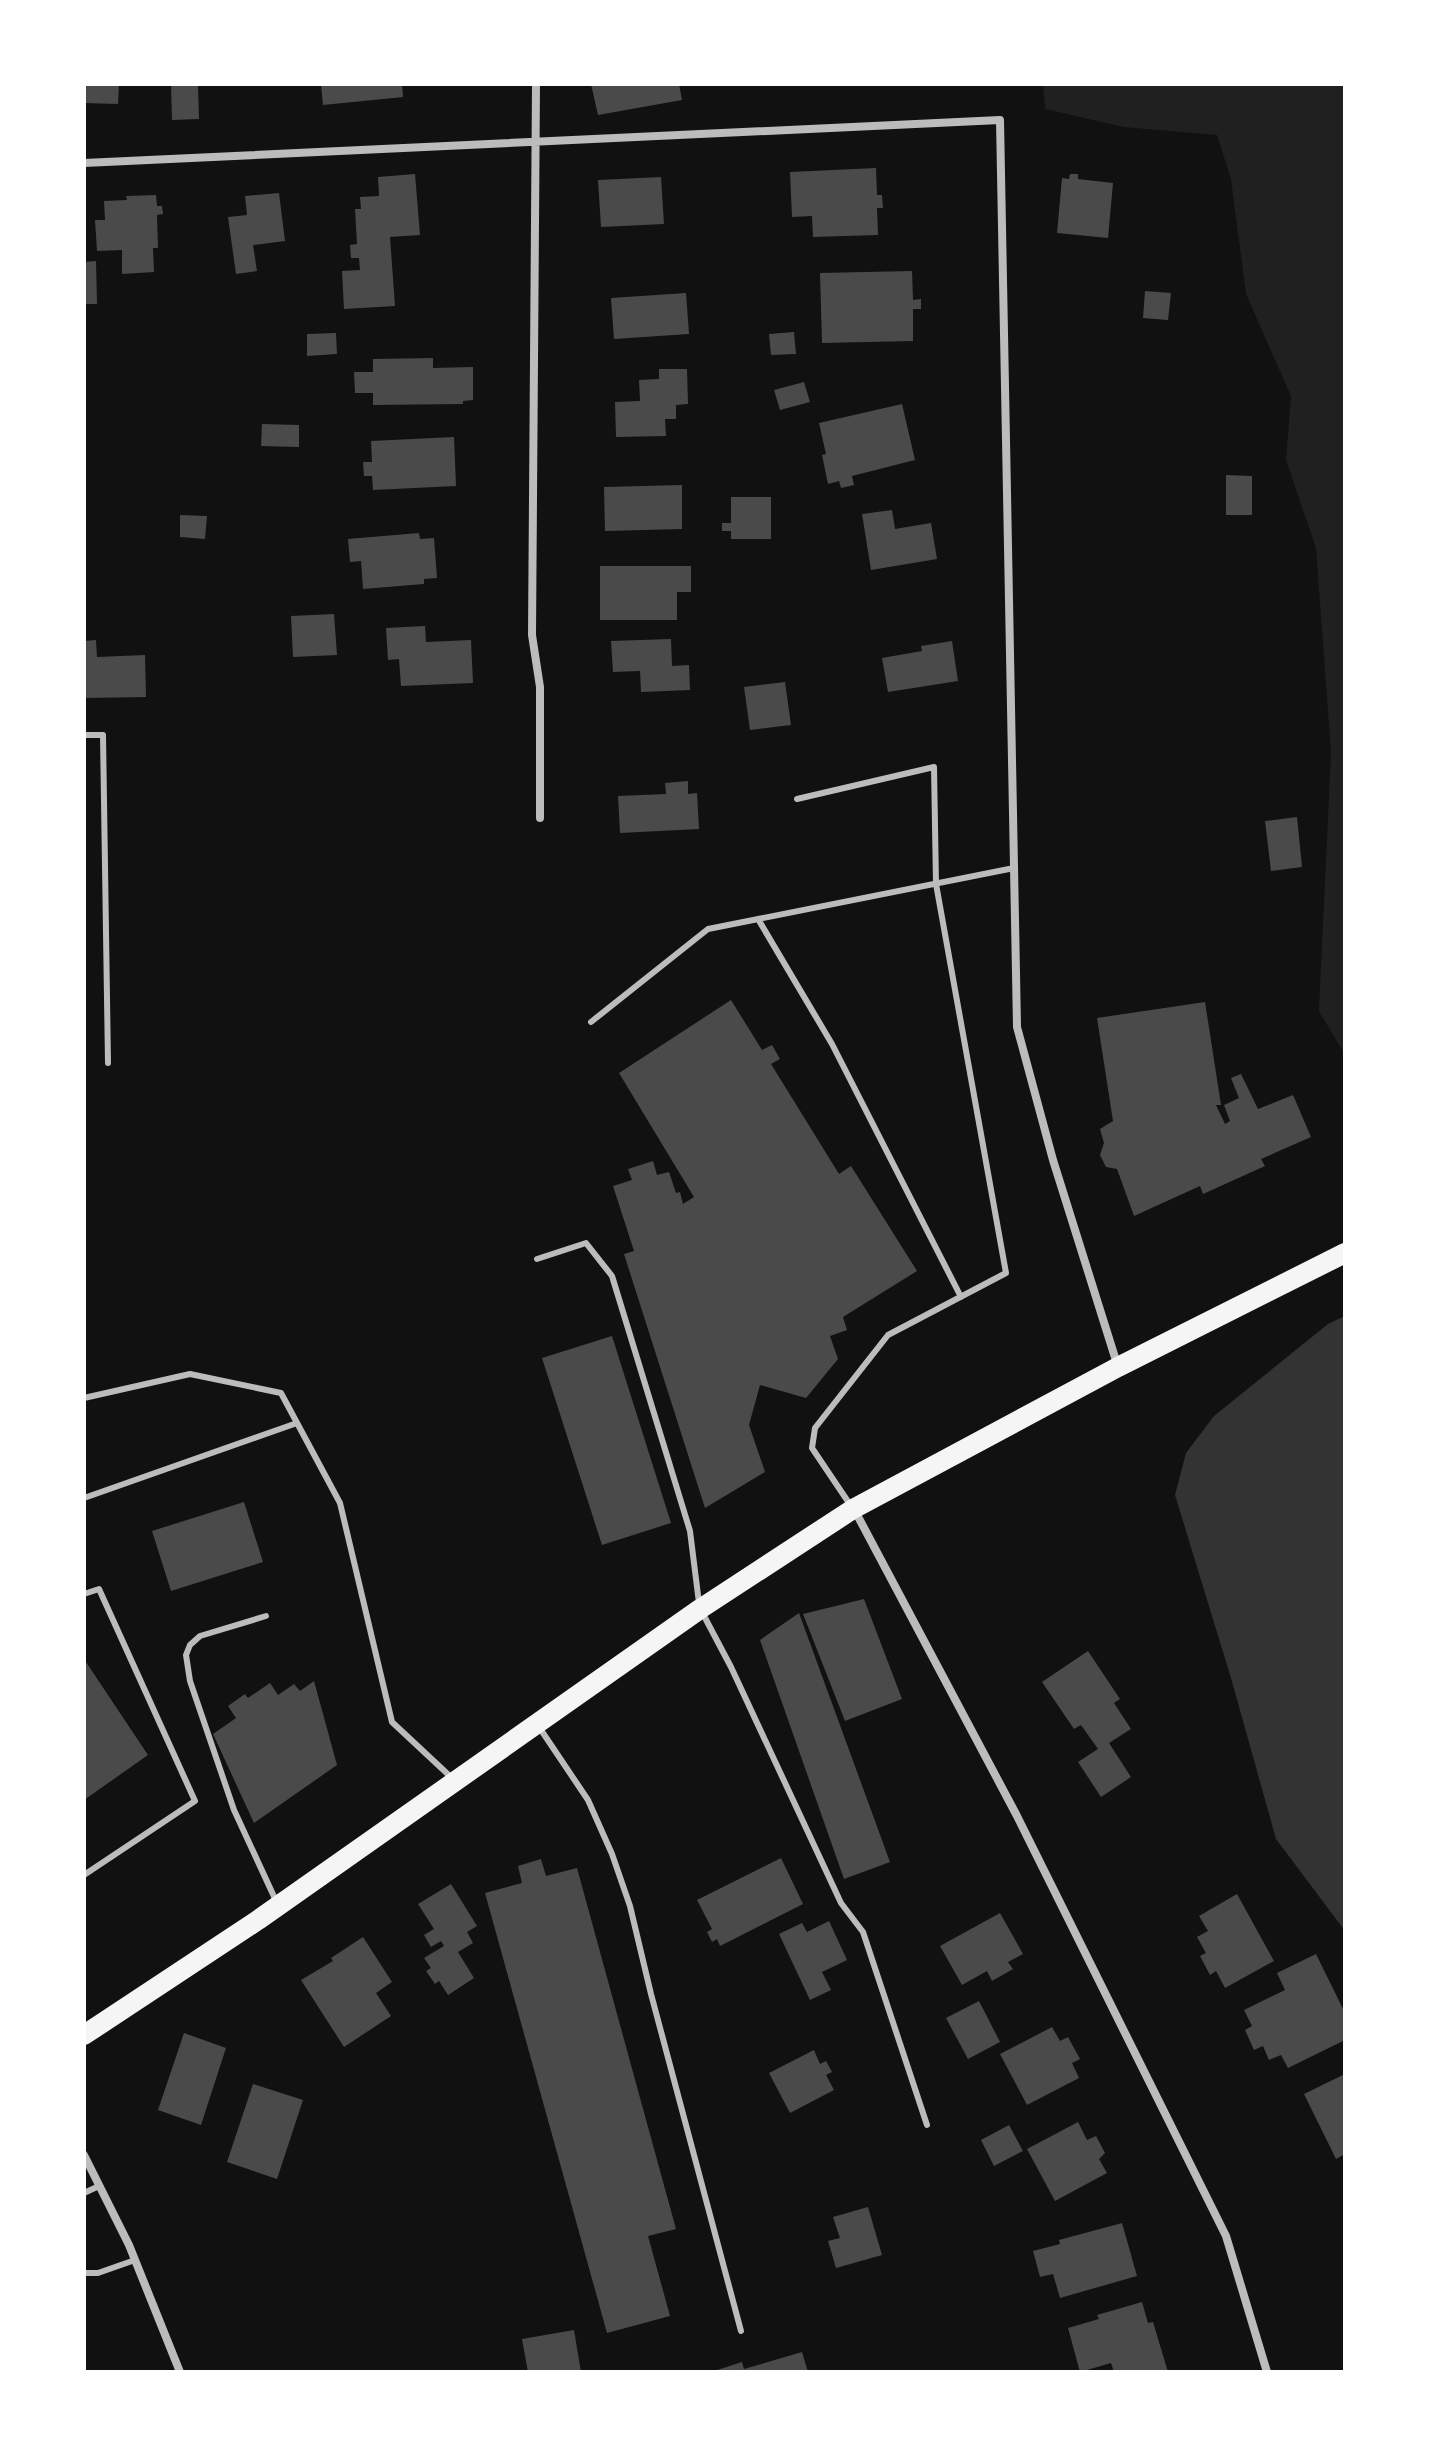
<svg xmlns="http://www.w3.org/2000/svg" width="1429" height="2456" font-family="'DM Sans',sans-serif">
	<rect width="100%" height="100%" fill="#111"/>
	<path fill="#202020" d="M 1043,84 L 1345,84 L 1345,1055 L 1319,1011 L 1331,752 L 1316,548 L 1286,460 L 1291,396 L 1246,294 L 1231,179 L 1217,135 L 1124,127 L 1045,109 Z"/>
	<path fill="#333" d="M 1345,1316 L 1345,1931 L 1276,1839 L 1231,1678 L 1175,1495 L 1186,1453 L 1214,1416 L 1328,1324 Z"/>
	<path fill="#4a4a4a" d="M 84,84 L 119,84 L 118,104 L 84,103 Z
		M 171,84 L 198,84 L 199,119 L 172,120 Z
		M 321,84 L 402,84 L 403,97 L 323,105 Z
		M 591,84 L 679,84 L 682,100 L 598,115 Z
		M 876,168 L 877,195 L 882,195 L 883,208 L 877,208 L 878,235 L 813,237 L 812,216 L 792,217 L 790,172 Z
		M 415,174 L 420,235 L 390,237 L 395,306 L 344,309 L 342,271 L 360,270 L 359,258 L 351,258 L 350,245 L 357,244 L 355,209 L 361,209 L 360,197 L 379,196 L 378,177 Z
		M 1070,174 L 1078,174 L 1078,179 L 1113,183 L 1108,238 L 1057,233 L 1062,178 L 1069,179 Z
		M 661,177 L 664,224 L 601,227 L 598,180 Z
		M 279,193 L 285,241 L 253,245 L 257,271 L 236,274 L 228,217 L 247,215 L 245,196 Z
		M 156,195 L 157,206 L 162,206 L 163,214 L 157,215 L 158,248 L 153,248 L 154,272 L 122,274 L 122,250 L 97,251 L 95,220 L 105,220 L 104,201 L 127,200 L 126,196 Z
		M 96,261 L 97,304 L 84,304 L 84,262 Z
		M 912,271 L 913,300 L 921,299 L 921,309 L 913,309 L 913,341 L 822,343 L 820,273 Z
		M 1145,291 L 1171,293 L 1168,320 L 1143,318 Z
		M 686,293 L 689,334 L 614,339 L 611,298 Z
		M 794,332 L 796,354 L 771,355 L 769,334 Z
		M 336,333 L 337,354 L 307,356 L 307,334 Z
		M 433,358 L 433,368 L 473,367 L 473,400 L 463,401 L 463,404 L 373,405 L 373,393 L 355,393 L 354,372 L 373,372 L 373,359 Z
		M 659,369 L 687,369 L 688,404 L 676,405 L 676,419 L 665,419 L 666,436 L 616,437 L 615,402 L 640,401 L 639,380 L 659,379 Z
		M 804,382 L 810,402 L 780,410 L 774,390 Z
		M 902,404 L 915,460 L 852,476 L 854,485 L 841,488 L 839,481 L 828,484 L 822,455 L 826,454 L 819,423 Z
		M 262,424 L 299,425 L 299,447 L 261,446 Z
		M 454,437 L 456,486 L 373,490 L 372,476 L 364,476 L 363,462 L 372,462 L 371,441 Z
		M 1226,475 L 1252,476 L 1252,515 L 1226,515 Z
		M 682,485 L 682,529 L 605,531 L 604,487 Z
		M 731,497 L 771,497 L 771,539 L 731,539 L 731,531 L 722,531 L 722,523 L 731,523 Z
		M 892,510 L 895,529 L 931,523 L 937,559 L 871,570 L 862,514 Z
		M 180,515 L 207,516 L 205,539 L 180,537 Z
		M 419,533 L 420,539 L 434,538 L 437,578 L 424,579 L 424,584 L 363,589 L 361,561 L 350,562 L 348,539 Z
		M 600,566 L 691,566 L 691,592 L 677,592 L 677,620 L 600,620 Z
		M 334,614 L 337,655 L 293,657 L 291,616 Z
		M 425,626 L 426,642 L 471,640 L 473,683 L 401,686 L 399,659 L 388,660 L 386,628 Z
		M 671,639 L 672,666 L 689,665 L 690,690 L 641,692 L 640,671 L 613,672 L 611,641 Z
		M 96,640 L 97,657 L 145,655 L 146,697 L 84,698 L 84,641 Z
		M 952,641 L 958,681 L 888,692 L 882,658 L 922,651 L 921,646 Z
		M 785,682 L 791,725 L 750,730 L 744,687 Z
		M 688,781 L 688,794 L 697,793 L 699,829 L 620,833 L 618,796 L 666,794 L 665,783 Z
		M 1297,817 L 1302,867 L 1271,871 L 1265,821 Z
		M 731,1000 L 762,1050 L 772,1045 L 780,1059 L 771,1064 L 839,1174 L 851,1166 L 917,1271 L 843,1317 L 847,1330 L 830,1336 L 838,1359 L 806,1398 L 760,1385 L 749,1425 L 765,1472 L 705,1508 L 624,1254 L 634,1251 L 613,1186 L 632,1180 L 628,1169 L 653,1161 L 657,1175 L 669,1172 L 676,1193 L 680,1192 L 683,1204 L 694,1197 L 619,1073 Z
		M 1205,1002 L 1221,1105 L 1216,1105 L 1225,1124 L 1230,1121 L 1224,1105 L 1239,1098 L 1231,1078 L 1241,1074 L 1258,1109 L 1293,1095 L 1311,1137 L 1261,1159 L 1265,1166 L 1203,1194 L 1200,1186 L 1134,1216 L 1117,1169 L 1106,1167 L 1100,1155 L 1104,1143 L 1100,1129 L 1113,1121 L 1097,1018 Z
		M 612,1336 L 671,1523 L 602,1545 L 542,1358 Z
		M 244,1502 L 263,1562 L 171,1591 L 152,1531 Z
		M 864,1599 L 902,1699 L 845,1721 L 803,1614 Z
		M 799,1613 L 890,1862 L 844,1879 L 760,1640 Z
		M 1088,1651 L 1120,1699 L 1114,1703 L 1131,1729 L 1109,1743 L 1131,1777 L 1101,1797 L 1078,1762 L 1098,1749 L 1081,1725 L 1074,1729 L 1042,1682 Z
		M 84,1659 L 148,1755 L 84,1800 Z
		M 314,1681 L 337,1765 L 254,1823 L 213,1734 L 236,1718 L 228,1706 L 245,1694 L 248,1698 L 270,1683 L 278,1695 L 294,1684 L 300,1691 Z
		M 781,1858 L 803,1904 L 720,1946 L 717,1939 L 712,1942 L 707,1932 L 712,1929 L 697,1900 Z
		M 541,1859 L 546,1876 L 577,1868 L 676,2229 L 648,2236 L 670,2316 L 607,2333 L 485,1893 L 522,1883 L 518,1866 Z
		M 451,1884 L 477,1926 L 467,1932 L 473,1943 L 458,1952 L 474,1978 L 448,1995 L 439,1981 L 435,1984 L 426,1971 L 431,1968 L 424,1958 L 444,1946 L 441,1941 L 431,1947 L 424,1935 L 434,1929 L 418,1904 Z
		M 1237,1894 L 1274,1961 L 1225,1988 L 1216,1971 L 1210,1975 L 1200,1956 L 1206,1953 L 1197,1937 L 1208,1931 L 1199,1916 Z
		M 1000,1913 L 1023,1954 L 1008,1962 L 1013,1969 L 992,1981 L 987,1971 L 962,1985 L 940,1946 Z
		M 829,1921 L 847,1960 L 822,1972 L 831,1990 L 810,2000 L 779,1934 L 802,1923 L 807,1932 Z
		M 363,1937 L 392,1982 L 376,1993 L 391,2016 L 344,2047 L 301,1980 L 333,1961 L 331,1958 Z
		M 1316,1954 L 1345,2013 L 1345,2040 L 1288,2068 L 1281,2055 L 1269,2060 L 1263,2046 L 1254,2050 L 1245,2030 L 1252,2026 L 1244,2010 L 1285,1990 L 1277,1973 Z
		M 979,2001 L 1000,2042 L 968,2059 L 946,2018 Z
		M 1052,2027 L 1060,2041 L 1068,2037 L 1080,2059 L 1072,2063 L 1079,2078 L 1027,2105 L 1000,2054 Z
		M 184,2033 L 226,2048 L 201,2125 L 158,2110 Z
		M 814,2050 L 820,2064 L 826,2061 L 832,2072 L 826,2075 L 834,2090 L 790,2113 L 769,2073 Z
		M 1345,2074 L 1345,2154 L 1336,2159 L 1304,2094 Z
		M 253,2084 L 303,2100 L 277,2179 L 227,2162 Z
		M 1078,2122 L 1087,2140 L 1096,2136 L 1105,2153 L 1099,2159 L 1107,2173 L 1055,2201 L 1027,2149 Z
		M 1009,2125 L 1023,2151 L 994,2166 L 981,2140 Z
		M 868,2207 L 882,2255 L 836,2268 L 828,2241 L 840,2238 L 833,2217 Z
		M 1122,2223 L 1137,2276 L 1060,2298 L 1053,2274 L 1040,2277 L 1033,2251 L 1060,2244 L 1059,2240 Z
		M 1142,2302 L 1148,2323 L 1153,2322 L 1168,2372 L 1114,2372 L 1111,2363 L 1080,2372 L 1068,2328 L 1099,2319 L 1097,2315 Z
		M 574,2330 L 581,2372 L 528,2372 L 522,2339 Z
		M 802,2352 L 808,2372 L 711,2372 L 742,2362 L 744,2369 Z"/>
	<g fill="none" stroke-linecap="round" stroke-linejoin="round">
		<path stroke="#bcbcbc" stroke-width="6" d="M 84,735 L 103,735 L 108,1063
			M 797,799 L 934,767 L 936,884 L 1006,1273 L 888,1335 L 815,1428 L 812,1448 L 851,1506
			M 758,919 L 832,1044 L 961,1297
			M 591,1022 L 708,929 L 1014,868
			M 537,1259 L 586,1243 L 612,1276 L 690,1531 L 699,1603
			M 84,1398 L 190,1374 L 281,1393 L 340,1503 L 392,1722 L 453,1779
			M 84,1498 L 297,1423
			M 84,1594 L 99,1589 L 195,1801 L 84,1875
			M 703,1614 L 731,1667 L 841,1903 L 863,1932 L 927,2125
			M 266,1616 L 200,1636 L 190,1645 L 186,1655 L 190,1681 L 234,1810 L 277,1903
			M 539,1727 L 588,1800 L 612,1854 L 630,1906 L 651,1994 L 741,2331
			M 84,2193 L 99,2186
			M 84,2273 L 98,2273 L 135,2260"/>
		<path stroke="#bcbcbc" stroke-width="8" d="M 536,84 L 532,635 L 540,687 L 540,818
			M 84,163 L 1000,120 L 1017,1027 L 1053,1160 L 1118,1367
			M 854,1509 L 1017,1816 L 1226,2236 L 1267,2372
			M 84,2155 L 129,2245 L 180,2372"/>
		<path stroke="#f5f5f5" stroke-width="20" d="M 84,2035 L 258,1920 L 700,1609 L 853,1509 L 1118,1367 L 1345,1253"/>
	</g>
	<rect width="1429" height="2456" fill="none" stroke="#ffffff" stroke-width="172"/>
</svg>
